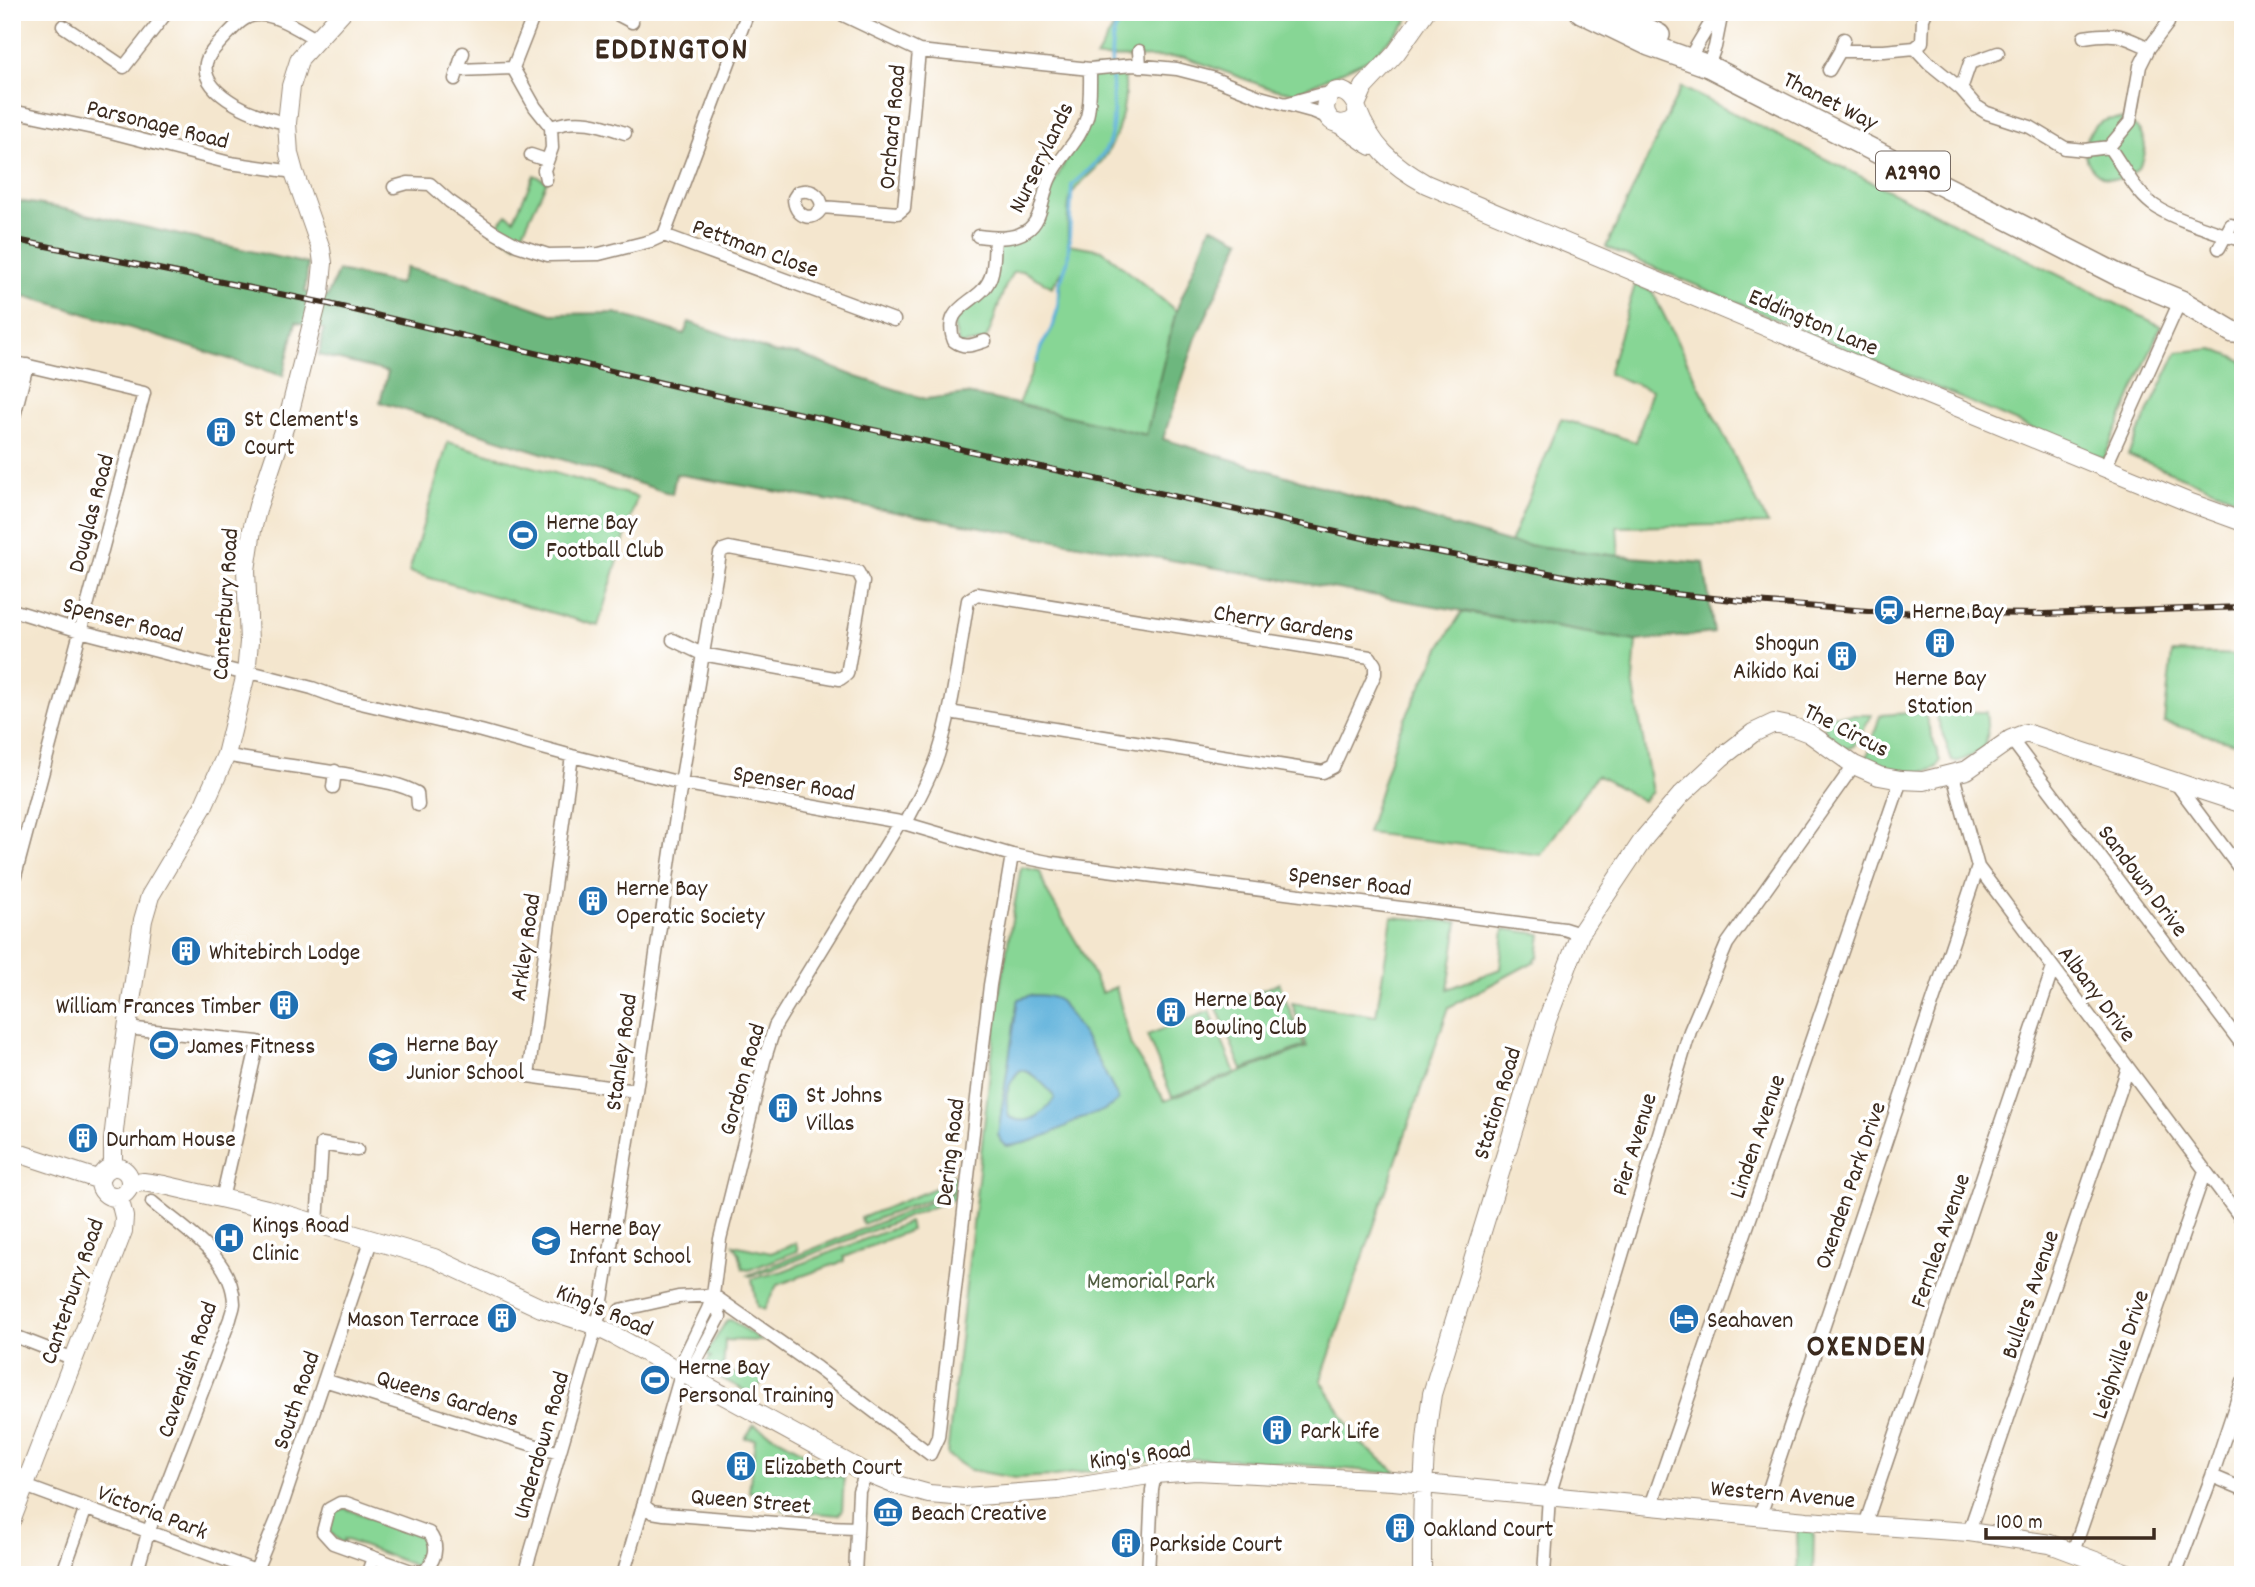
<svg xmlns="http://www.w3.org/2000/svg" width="2255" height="1587" font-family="Dekko,sans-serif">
	<rect width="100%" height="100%" fill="#fff"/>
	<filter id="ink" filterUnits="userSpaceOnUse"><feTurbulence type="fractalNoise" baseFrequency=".0143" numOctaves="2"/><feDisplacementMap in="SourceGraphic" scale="14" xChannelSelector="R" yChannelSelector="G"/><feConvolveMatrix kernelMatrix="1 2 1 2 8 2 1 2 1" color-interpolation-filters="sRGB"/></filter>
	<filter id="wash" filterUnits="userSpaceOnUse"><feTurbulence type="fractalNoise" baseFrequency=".00686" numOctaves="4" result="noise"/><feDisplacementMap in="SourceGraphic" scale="28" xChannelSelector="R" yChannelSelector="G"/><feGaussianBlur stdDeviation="1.57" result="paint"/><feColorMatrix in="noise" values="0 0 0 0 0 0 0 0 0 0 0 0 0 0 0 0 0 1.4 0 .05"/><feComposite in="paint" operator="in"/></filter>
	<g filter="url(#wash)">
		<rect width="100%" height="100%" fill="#f4e6ce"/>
		<path fill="#87d695" stroke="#61805a" stroke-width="2" d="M 1122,12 L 1410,12 L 1406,23 L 1371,58 L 1295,93 L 1269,88 L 1185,57 L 1096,58 Z
			M 1123,66 C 1130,97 1119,140 1100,164 C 1091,175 1077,183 1071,196 C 1066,206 1068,232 1068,244 L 1102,250 L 1176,311 L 1147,435 L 1018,404 C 1026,386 1034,368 1041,349 C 1044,340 1051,333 1054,325 C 1060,308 1059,288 1062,271 L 1052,287 L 1023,271 L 1013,272 C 999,293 997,320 985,341 L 959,345 L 952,319 L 984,289 L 995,238 L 1017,235 L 1040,211 L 1086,120 L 1090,69 Z
			M 1681,87 L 2161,326 L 2104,459 L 1606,247 Z
			M2085 149a30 30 0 1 1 60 0a30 30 0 1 1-60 0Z
			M 534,175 L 547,181 L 517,245 L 492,231 L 507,214 L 514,219 Z
			M 1635,285 L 1652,291 L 1768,524 L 1617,527 L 1619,556 L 1510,543 L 1561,419 L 1636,442 L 1652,390 L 1608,374 Z
			M 2213,349 L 2243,361 L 2243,501 L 2128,455 L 2177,352 Z
			M 448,442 L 637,497 L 598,626 L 409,572 Z
			M 1462,612 L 1636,641 L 1633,681 L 1652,792 L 1643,801 L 1597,775 L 1541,855 L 1367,833 L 1399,731 L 1442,644 Z
			M 2172,653 L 2243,655 L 2243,746 L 2164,722 Z
			M 1924,712 L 1940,761 L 1937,767 C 1917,778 1891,771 1871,764 L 1867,758 L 1880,715 Z
			M 1935,712 L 1986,712 C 1989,745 1990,749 1957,762 L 1952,760 Z
			M 1837,715 L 1872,715 L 1854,746 L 1846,749 C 1832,741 1822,736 1825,717 Z
			M 1021,867 L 1040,871 L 1046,890 L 1081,950 L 1102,993 L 1116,987 L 1131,1046 L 1165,1101 L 1307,1047 L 1292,1003 L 1376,1016 L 1392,917 L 1458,922 L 1448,989 L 1500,969 L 1504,929 L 1541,934 L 1538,957 L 1534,959 L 1535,961 L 1449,1007 L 1321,1380 L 1358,1441 L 1399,1474 L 1243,1459 L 1166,1459 L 1055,1476 L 1015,1478 L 970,1470 L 947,1455 L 998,1001 Z
			M 1279,983 L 1304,1046 L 1242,1070 L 1217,1008 Z
			M 1210,1011 L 1235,1073 L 1172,1097 L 1147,1035 Z
			M 951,1174 L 958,1180 L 959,1187 L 956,1189 L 863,1224 L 861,1218 L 938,1187 Z
			M 955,1192 L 959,1193 L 956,1198 L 774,1269 L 750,1276 L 748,1275 Z
			M 909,1222 L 911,1230 L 844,1257 L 844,1261 L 777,1285 L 764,1310 L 757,1307 L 752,1279 L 783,1271 Z
			M 796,1243 L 798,1251 L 749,1270 L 743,1269 L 739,1253 L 734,1245 L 771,1253 Z
			M 727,1320 L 731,1320 L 762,1341 L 725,1340 L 723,1373 L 767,1375 L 753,1395 L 702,1368 L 711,1357 L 706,1354 Z
			M 754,1425 L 818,1460 L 817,1474 L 844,1477 L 842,1511 L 838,1515 L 782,1510 L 783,1496 L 749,1492 L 755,1439 L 745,1438 Z
			M 344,1508 L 427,1538 L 431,1549 L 427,1563 L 416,1568 L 411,1564 L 344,1539 L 343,1544 L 327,1530 L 332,1511 Z
			M 1797,1527 L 1814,1529 L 1813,1575 L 1798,1575 Z"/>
		<path fill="#6db77e" stroke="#54704e" stroke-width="2" d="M 12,200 L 60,208 L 308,264 L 305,292 L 327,297 L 338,271 L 399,284 L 406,268 L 450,278 L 552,314 L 615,313 L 684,334 L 689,322 L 775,353 L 799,354 L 857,377 L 926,399 L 966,394 L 1018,404 L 1146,435 L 1176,311 L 1211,226 L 1241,240 L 1196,338 L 1163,439 L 1510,543 L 1619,556 L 1704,563 L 1714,633 L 1636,641 L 676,474 L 672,494 L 380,402 L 388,372 L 319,355 L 324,329 L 296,322 L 283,376 L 54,304 L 12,293 Z"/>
		<path fill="#60b2db" stroke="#4e6e7c" stroke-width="2" fill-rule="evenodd" d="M 1031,995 C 1042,995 1052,995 1061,1002 L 1093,1050 L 1117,1096 L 1118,1101 C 1106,1112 1093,1114 1078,1119 C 1073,1121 1069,1125 1064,1127 C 1048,1136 1024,1145 1006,1146 L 1001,1142 L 998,1134 L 1017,1004 L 1018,999 ZM 1020,1070 C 1031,1070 1049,1089 1055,1098 C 1043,1114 1030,1127 1009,1117 C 1004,1098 1006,1085 1020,1070 Z"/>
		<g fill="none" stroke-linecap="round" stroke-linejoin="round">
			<path stroke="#60b2db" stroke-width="3.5" d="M 1037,362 L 1041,347 L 1053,326 L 1058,307 L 1059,285 L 1068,260 L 1072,185 C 1085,173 1100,162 1108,145 C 1122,112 1101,45 1119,23 C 1123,19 1132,16 1137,12"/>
		</g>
	</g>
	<g filter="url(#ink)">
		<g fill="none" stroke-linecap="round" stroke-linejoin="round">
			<g stroke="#988876" stroke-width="15">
				<path id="street" d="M 535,12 L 513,68 L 535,107 L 551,127 L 552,148 L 544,170 L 546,179
					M 613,12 L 632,22
					M 837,12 L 919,51 L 1090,69 L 1133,65 L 1177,69 L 1212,78 L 1260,97 L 1315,112 L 1329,118
					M 1926,12 L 1923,19 L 1922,42 L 1915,48 L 1929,63 L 1961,89 L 1976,106 L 1987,113 L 2030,127 L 2065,148 L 2085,150 L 2109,147 L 2130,122 L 2140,66 L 2149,48 L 2168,23 L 2169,12
					M 63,26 L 124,67 L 167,12
					M 2084,37 C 2115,32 2120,34 2149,48
					M 1139,51 L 1140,66
					M 1840,51 L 1884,51 L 1915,48
					M 1693,52 L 1708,27 L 1720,15
					M 1708,66 L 1715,47 L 1722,12
					M 458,70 L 513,68
					M 1829,70 L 1840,51 L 1844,39
					M 455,79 L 463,53
					M 1961,89 L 1970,63 L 1998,53
					M 1285,104 L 1318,95 L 1335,93
					M 12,111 L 107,131 L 230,163 L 294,172
					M 287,123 C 262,119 200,96 206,63 C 208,53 219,44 225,37 C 234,28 243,16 256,15 C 276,13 299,30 316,39
					M 551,127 C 578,117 599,124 625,133
					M 2109,147 C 2122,165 2134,190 2152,204 C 2169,218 2220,233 2243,241
					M 531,155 L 546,160
					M 394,187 L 408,183 L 430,184 L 449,201 L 492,231 L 517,245 L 548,255 L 599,254 L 651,241 L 664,235 L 894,320
					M 822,207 C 821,194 810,188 798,192 L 794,198 C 794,216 813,225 822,207 L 898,213 L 904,208 L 919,51
					M 664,235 L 748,12
					M 978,236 C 994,238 1012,240 1026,231 C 1043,221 1042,194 1050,178 C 1060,156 1080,141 1087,117 C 1091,102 1090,85 1090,69
					M 2219,248 L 2231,225
					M 985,341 C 973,345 965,349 954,341 C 940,303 982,305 991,276 C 995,265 994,250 995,238
					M 12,362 L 144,393 L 12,887
					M 12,424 L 27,365
					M 2105,468 L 2176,310
					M 12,610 L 80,631 L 246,674 L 258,674 L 312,688 L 339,698 L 481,731 L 572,756 L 681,783 L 900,822 L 1012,855 L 1053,863 L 1564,929 L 1580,934
					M 2011,739 L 2243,1046
					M 226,755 C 272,765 319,768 365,778 C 383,781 400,784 417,793 L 418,805
					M 572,756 L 528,1076 L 636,1091
					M 1953,775 L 1978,867 L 2243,1221
					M 2175,782 L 2243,873
					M 333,787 L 335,771
					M 906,823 C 917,801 930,779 938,755 C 954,705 959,651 968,600 L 977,594 L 1370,657 L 1375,665 L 1375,674 L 1333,767 L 1323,772 L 949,712
					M 127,1028 L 258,1042 L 222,1199
					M 317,1224 L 322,1144 L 357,1150
					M 620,1310 L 678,1297 L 713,1295 L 817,1368 L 930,1454 L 938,1437 L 990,985 L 1012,855
					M 12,1335 L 74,1359
					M 682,1371 L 695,1363 L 720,1317 L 714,1295
					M 324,1380 L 559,1453
					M 2212,1476 L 2243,1489
					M 25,1486 L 266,1575
					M 340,1503 L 346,1503 L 429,1533 C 440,1547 435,1560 424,1572 L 411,1571 L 333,1543 L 323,1532 L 329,1509 Z
					M 643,1505 L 652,1512 L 664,1514 L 826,1527 L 857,1528
					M 1651,1506 L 1901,780
					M 1760,1516 L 1978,867
					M 1865,1525 L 2053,968
					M 1969,1532 L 2128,1068
					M 2073,1552 L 2205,1171
					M 62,1575 L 86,1508
					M 136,1575 L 148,1533 L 230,1319 C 231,1314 234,1308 234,1303 C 233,1257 182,1228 152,1202
					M 254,1575 L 278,1517 L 372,1238
					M 367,1575 L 373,1558
					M 524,1575 L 600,1313 L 636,1091 L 681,783 L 720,554 L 723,550 L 729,548 L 858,572 L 863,582 L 847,674 L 840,679 L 702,654 L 673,640
					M 623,1575 L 682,1371 L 684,1358 L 708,1309 L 713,1295 L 720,1239 L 764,1061 L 775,1026 L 900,822
					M 855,1575 L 859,1491 L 866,1473
					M 1148,1575 L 1152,1490 L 1155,1474
					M 1544,1575 L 1549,1496 L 1690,1031 L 1727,944 L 1854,765
					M 2175,1575 L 2212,1476 L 2243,1382"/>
			</g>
			<g stroke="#988876" stroke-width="20">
				<path id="secondary" d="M 1357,103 L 1364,87 L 1396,53 L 1425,12
					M 1357,109 C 1371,146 1392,165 1426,184 L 1928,395 L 2188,502 L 2243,522
					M 1338,124 C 1382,124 1338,67 1326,103 C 1324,109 1326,115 1330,119 C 1333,123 1335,122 1339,124 C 1351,131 1360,140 1372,146
					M 12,1151 L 100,1180
					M 113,1166 L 113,1140 L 121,1069 L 143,920 L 150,896 L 203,807 L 226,755 L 246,674 L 249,642 L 246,570 L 252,530 L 258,506 L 291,407 L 320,292 L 323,263 L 321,249 L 294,172 L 289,154 L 287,123 L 291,86 L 300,58 L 342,12
					M100 1182a15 15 0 1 1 30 0a15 15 0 1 1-30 0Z
					M 131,1184 L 143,1182 L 164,1185 L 267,1209 L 434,1258 L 541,1308 L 588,1323 L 615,1336 L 866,1473 L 893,1484 L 929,1494 L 965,1497 L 1058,1490 L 1155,1474 L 1196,1471 L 1393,1481 L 1807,1521 L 1969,1532 L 2050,1544 L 2133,1575
					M 12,1519 L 123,1231 L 124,1217 L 119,1197
					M 1422,1575 C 1422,1514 1422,1454 1432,1394 L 1547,1020 L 1580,934 L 1645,837 L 1681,795 L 1722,757 L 1753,733 L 1774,723 L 1793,727 L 1809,733 L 1854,765 L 1879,776 L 1901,780 L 1923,781 L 1967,770 L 2011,739 L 2026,733 L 2243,804"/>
			</g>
			<g stroke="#988876" stroke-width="24">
				<path id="primary" d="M 1581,12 L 1649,45 L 1708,66 L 2118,275 L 2181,301 L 2233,332
					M 1614,12 L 1659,35"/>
			</g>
			<use href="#street" stroke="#fff" stroke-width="12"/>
			<use href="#secondary" stroke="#fff" stroke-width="18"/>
			<use href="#primary" stroke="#fff" stroke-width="21"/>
			<g stroke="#3b2a1e" stroke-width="6">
				<path id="rail" d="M 12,239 L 329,304 L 679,387 L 1368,539 L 1586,580 L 1665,593 L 1743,601 L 1881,612 L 2043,614 L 2243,607"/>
			</g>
			<use href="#rail" stroke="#fff" stroke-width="3.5" stroke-dasharray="10" stroke-linecap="butt"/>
		</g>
	</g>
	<defs>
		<g id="building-disc" transform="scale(1.575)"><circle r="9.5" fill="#1f6fb2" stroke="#fff"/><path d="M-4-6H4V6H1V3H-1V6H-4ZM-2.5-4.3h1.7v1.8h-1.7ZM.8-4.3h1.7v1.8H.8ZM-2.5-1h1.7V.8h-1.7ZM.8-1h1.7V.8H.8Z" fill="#fff"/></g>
		<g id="stadium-disc" transform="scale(1.575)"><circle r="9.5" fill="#1f6fb2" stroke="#fff"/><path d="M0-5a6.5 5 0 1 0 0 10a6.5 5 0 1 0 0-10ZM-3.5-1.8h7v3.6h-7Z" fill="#fff"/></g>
		<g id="station-disc" transform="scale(1.575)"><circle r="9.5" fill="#1f6fb2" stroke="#fff"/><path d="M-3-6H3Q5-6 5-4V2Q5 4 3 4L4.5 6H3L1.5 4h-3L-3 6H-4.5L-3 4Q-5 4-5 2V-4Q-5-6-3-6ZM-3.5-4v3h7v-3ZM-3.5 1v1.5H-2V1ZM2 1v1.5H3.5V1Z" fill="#fff"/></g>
		<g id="school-disc" transform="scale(1.575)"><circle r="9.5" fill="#1f6fb2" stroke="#fff"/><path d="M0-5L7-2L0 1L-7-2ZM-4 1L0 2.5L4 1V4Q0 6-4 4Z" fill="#fff"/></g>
		<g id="hospital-disc" transform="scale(1.575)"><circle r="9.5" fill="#1f6fb2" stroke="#fff"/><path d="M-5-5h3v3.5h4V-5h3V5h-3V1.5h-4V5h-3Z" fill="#fff"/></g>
		<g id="hotel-disc" transform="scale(1.575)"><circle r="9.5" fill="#1f6fb2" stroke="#fff"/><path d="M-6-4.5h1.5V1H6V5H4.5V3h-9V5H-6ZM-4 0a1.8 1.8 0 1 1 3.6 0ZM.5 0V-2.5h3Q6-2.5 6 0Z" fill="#fff"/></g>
		<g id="museum-disc" transform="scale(1.575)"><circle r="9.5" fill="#1f6fb2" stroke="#fff"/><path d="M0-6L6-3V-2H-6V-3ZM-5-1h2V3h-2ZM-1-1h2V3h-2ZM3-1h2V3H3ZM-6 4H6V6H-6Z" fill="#fff"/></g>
	</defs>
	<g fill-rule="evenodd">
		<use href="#building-disc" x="221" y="432"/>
		<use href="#stadium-disc" x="523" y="535"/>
		<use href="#station-disc" x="1889" y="610"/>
		<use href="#building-disc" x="1940" y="643"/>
		<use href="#building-disc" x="1842" y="656"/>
		<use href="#building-disc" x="593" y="901"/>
		<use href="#building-disc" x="186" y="951"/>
		<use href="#building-disc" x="284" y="1005"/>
		<use href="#building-disc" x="1171" y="1012"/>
		<use href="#stadium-disc" x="164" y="1045"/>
		<use href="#school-disc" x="383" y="1057"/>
		<use href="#building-disc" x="783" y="1108"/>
		<use href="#building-disc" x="83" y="1138"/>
		<use href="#hospital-disc" x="229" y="1238"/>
		<use href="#school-disc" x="546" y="1241"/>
		<use href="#building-disc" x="502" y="1318"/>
		<use href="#hotel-disc" x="1684" y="1319"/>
		<use href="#stadium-disc" x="655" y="1380"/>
		<use href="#building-disc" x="1277" y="1430"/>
		<use href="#building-disc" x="741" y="1466"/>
		<use href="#museum-disc" x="888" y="1512"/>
		<use href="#building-disc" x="1400" y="1528"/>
		<use href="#building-disc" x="1126" y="1543"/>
	</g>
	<g text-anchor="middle" stroke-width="7" stroke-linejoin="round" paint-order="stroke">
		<rect fill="#fff" stroke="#766a62" stroke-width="2" x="1876" y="151.5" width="74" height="39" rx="5"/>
		<g font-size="23" font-weight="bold" fill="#3b2a1e">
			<text x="1913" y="179">A2990</text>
		</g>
		<g font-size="24" fill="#3b2a1e" stroke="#fff">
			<text transform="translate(1831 100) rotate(27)" y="8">Thanet Way</text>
			<text transform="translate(158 123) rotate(14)" y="8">Parsonage Road</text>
			<text transform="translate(891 127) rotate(-85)" y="8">Orchard Road</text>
			<text transform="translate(1040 157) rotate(-64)" y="8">Nurserylands</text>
			<text transform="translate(756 247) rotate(20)" y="8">Pettman Close</text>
			<text transform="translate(1814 321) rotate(23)" y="8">Eddington Lane</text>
			<text transform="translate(90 513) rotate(-75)" y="8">Douglas Road</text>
			<text transform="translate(224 604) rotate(-86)" y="8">Canterbury Road</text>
			<text transform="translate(123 619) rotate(15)" y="8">Spenser Road</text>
			<text transform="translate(1284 622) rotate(9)" y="8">Cherry Gardens</text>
			<text transform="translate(1847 729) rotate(27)" y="8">The Circus</text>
			<text transform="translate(794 782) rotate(10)" y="8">Spenser Road</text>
			<text transform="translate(1350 880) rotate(7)" y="8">Spenser Road</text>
			<text transform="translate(2144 880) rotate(53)" y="8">Sandown Drive</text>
			<text transform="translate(524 947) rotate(-82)" y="8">Arkley Road</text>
			<text transform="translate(2098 993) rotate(53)" y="8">Albany Drive</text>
			<text transform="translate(620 1052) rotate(-82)" y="8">Stanley Road</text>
			<text transform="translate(741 1079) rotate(-74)" y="8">Gordon Road</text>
			<text transform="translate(1496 1103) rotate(-73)" y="8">Station Road</text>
			<text transform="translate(1756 1136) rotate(-71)" y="8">Linden Avenue</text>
			<text transform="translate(1633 1144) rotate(-73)" y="8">Pier Avenue</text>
			<text transform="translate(949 1152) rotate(-83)" y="8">Dering Road</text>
			<text transform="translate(1849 1185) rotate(-71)" y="8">Oxenden Park Drive</text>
			<text transform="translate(1939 1240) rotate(-71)" y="8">Fernlea Avenue</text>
			<text transform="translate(71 1291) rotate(-71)" y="8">Canterbury Road</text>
			<text transform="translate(2029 1294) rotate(-71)" y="8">Bullers Avenue</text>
			<text transform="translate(605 1309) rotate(23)" y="8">King's Road</text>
			<text transform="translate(2119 1354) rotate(-71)" y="8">Leighville Drive</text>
			<text transform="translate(186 1369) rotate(-71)" y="8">Cavendish Road</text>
			<text transform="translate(448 1397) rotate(17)" y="8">Queens Gardens</text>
			<text transform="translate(295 1400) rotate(-71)" y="8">South Road</text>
			<text transform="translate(540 1445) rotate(-74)" y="8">Underdown Road</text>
			<text transform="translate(1140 1454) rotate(-7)" y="8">King's Road</text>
			<text transform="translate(1783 1493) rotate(5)" y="8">Western Avenue</text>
			<text transform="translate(751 1500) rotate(5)" y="8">Queen Street</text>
			<text transform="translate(153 1511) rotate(21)" y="8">Victoria Park</text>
		</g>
		<g font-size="24" fill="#3b2a1e" stroke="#fff" text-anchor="start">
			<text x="244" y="426">St Clement's<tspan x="244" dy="28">Court</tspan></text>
			<text x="546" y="529">Herne Bay<tspan x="546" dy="28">Football Club</tspan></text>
			<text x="1912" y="618">Herne Bay</text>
			<text x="1819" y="650" text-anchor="end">Shogun<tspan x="1819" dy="28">Aikido Kai</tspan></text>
			<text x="1940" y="685" text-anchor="middle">Herne Bay<tspan x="1940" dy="28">Station</tspan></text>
			<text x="616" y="895">Herne Bay<tspan x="616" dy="28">Operatic Society</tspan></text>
			<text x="209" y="959">Whitebirch Lodge</text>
			<text x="1194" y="1006">Herne Bay<tspan x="1194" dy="28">Bowling Club</tspan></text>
			<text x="261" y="1013" text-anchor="end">William Frances Timber</text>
			<text x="406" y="1051">Herne Bay<tspan x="406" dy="28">Junior School</tspan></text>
			<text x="187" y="1053">James Fitness</text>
			<text x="806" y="1102">St Johns<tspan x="806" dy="28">Villas</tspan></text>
			<text x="106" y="1146">Durham House</text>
			<text x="252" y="1232">Kings Road<tspan x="252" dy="28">Clinic</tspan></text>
			<text x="569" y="1235">Herne Bay<tspan x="569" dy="28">Infant School</tspan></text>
			<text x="479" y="1326" text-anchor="end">Mason Terrace</text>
			<text x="1707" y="1327">Seahaven</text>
			<text x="678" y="1374">Herne Bay<tspan x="678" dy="28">Personal Training</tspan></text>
			<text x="1300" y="1438">Park Life</text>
			<text x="764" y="1474">Elizabeth Court</text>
			<text x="911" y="1520">Beach Creative</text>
			<text x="1423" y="1536">Oakland Court</text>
			<text x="1149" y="1551">Parkside Court</text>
		</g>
		<g font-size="24" fill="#525e42" stroke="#fff">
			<text x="1151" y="1288">Memorial Park</text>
		</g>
		<g font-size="32" font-weight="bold" letter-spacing="2" fill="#3b2a1e" stroke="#fff">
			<text x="672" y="58">EDDINGTON</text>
			<text x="1867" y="1355">OXENDEN</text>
		</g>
	</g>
	<rect width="2255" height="1587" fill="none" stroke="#fff" stroke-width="42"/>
	<path d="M1986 1528v10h168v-10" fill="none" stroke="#3b2a1e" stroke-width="3.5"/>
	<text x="1996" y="1528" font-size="21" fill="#3b2a1e" stroke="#ffffff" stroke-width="5" paint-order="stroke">100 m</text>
</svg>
